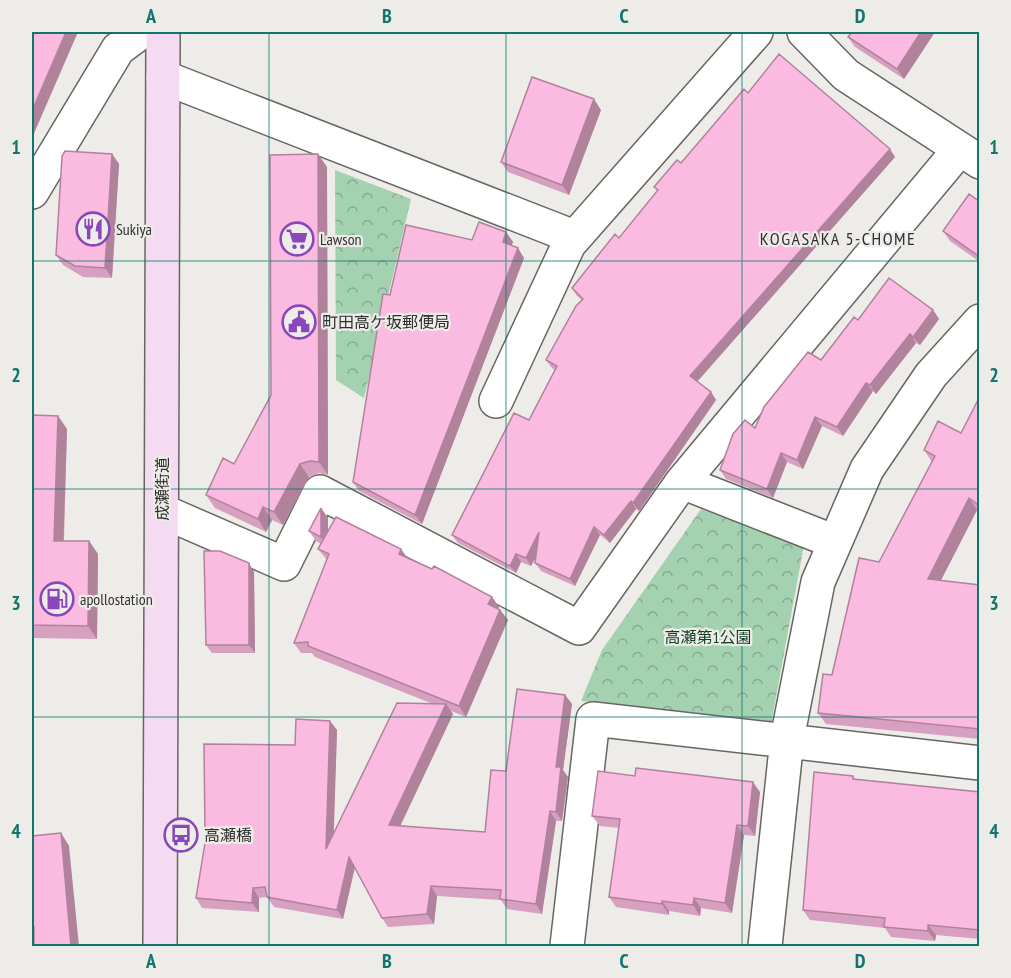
<svg xmlns="http://www.w3.org/2000/svg" width="1011" height="978" font-family="'PT Sans Narrow','Noto Sans JP',sans-serif">
	<defs>
		<pattern id="park-crowns" width="20" height="18" patternUnits="userSpaceOnUse" patternTransform="scale(1.5)"><rect width="20" height="18" fill="#a4d1b0"/><path d="M2 6a3 3 0 1 1 6 0M12 15a3 3 0 1 1 6 0" fill="none" stroke="#86aa90"/></pattern>
	</defs>
	<rect width="100%" height="100%" fill="#eeece9"/>
	<path fill="url(#park-crowns)" d="M 335,170 L 411,199 L 364,398 L 336,380 Z
		M 701,509 L 804,545 L 771,724 L 581,701 L 602,650 Z"/>
	<g fill="none" stroke-linecap="round" stroke-linejoin="round">
		<g stroke="#676663" stroke-width="36">
			<path id="street" d="M 804,32 L 846,75 L 980,162
				M 163,77 L 574,237
				M 32,192 L 118,49 L 141,32
				M 496,401 L 569,244 L 756,32
				M 682,482 L 835,542
				M 162,511 L 284,564 L 320,492 L 579,628 L 682,482 L 959,150
				M 567,946 L 593,719 L 980,763
				M 765,946 L 787,739 L 818,582 L 867,469 L 931,375 L 980,321"/>
		</g>
		<g stroke="#676663" stroke-width="36">
			<path id="secondary" d="M 160,946 L 163,32"/>
		</g>
		<use href="#street" stroke="#fff" stroke-width="33"/>
		<use href="#secondary" stroke="#f4dbf1" stroke-width="33"/>
	</g>
	<path fill="#d8a0c0" d="M 935,32 L 904,79 L 855,47 L 848,37 Z
		M 748,93 L 895,157 L 697,382 L 711,392 L 716,400 L 639,511 L 636,509 L 610,543 L 600,535 L 575,586 L 541,571 L 535,563 L 536,557 L 531,566 L 521,562 L 516,573 L 458,543 L 452,535 L 529,420 L 555,370 L 552,368 L 546,360 L 582,300 L 577,296 L 572,288 L 619,238 L 657,191 L 654,187 L 681,163 Z
		M 601,110 L 569,195 L 508,172 L 501,162 Z
		M 112,154 L 119,164 L 112,278 L 83,277 L 63,265 L 56,255 Z
		M 327,167 L 328,475 L 319,473 L 309,477 L 283,525 L 272,520 L 266,532 L 215,508 L 206,495 L 234,464 L 271,395 Z
		M 980,202 L 980,262 L 950,241 L 943,231 Z
		M 506,232 L 513,242 L 511,246 L 524,258 L 422,524 L 359,491 L 353,482 L 390,295 L 472,240 Z
		M 933,310 L 939,319 L 920,345 L 916,343 L 876,394 L 873,391 L 843,436 L 822,426 L 803,469 L 787,462 L 773,498 L 726,479 L 720,470 L 755,428 L 858,320 Z
		M 980,396 L 980,511 L 977,510 L 941,580 L 980,585 L 980,739 L 826,724 L 818,713 L 832,675 L 879,562 L 932,462 L 924,450 L 961,433 Z
		M 32,415 L 58,416 L 67,429 L 64,541 L 89,541 L 98,554 L 97,639 L 32,638 Z
		M 321,508 L 328,518 L 328,531 L 401,549 L 407,558 L 492,597 L 499,607 L 498,609 L 500,610 L 508,620 L 466,717 L 451,711 L 453,714 L 400,826 L 485,832 L 506,771 L 565,695 L 572,704 L 563,770 L 568,777 L 562,821 L 556,821 L 542,914 L 507,909 L 501,900 L 437,896 L 434,924 L 388,927 L 382,918 L 355,868 L 343,919 L 274,907 L 267,897 L 259,898 L 259,912 L 202,908 L 196,898 L 207,834 L 205,831 L 295,745 L 330,721 L 337,730 L 333,833 L 433,704 L 315,657 L 312,653 L 301,653 L 294,643 L 327,560 L 318,549 L 321,544 L 316,541 L 309,531 Z
		M 254,572 L 255,653 L 212,653 L 206,645 Z
		M 853,776 L 856,780 L 980,792 L 980,939 L 936,935 L 935,941 L 891,937 L 885,928 L 810,920 L 803,910 Z
		M 760,792 L 755,836 L 744,835 L 732,913 L 701,908 L 700,916 L 669,911 L 669,915 L 616,907 L 609,897 L 619,828 L 600,826 L 592,816 Z
		M 61,833 L 69,846 L 34,940 L 32,940 L 32,836 Z"/>
	<path fill="#b0829c" d="M 66,32 L 78,32 L 32,138 L 32,111 Z
		M 921,32 L 935,32 L 904,79 L 897,69 Z
		M 594,99 L 601,110 L 569,195 L 562,185 Z
		M 890,149 L 895,157 L 695,384 L 690,376 Z
		M 112,154 L 119,164 L 112,278 L 105,268 Z
		M 318,154 L 327,167 L 328,475 L 319,462 Z
		M 506,232 L 513,242 L 509,252 L 503,242 Z
		M 518,248 L 524,258 L 422,524 L 415,515 Z
		M 933,310 L 939,319 L 920,345 L 913,337 Z
		M 910,334 L 916,343 L 876,394 L 870,385 Z
		M 866,383 L 873,391 L 843,436 L 837,427 Z
		M 711,392 L 716,400 L 639,511 L 633,503 Z
		M 58,416 L 67,429 L 63,554 L 54,541 Z
		M 815,417 L 822,426 L 803,469 L 797,460 Z
		M 781,453 L 787,462 L 773,498 L 767,489 Z
		M 300,464 L 309,477 L 283,525 L 274,512 Z
		M 969,498 L 977,510 L 936,590 L 928,579 Z
		M 631,501 L 636,509 L 610,543 L 604,535 Z
		M 263,507 L 272,520 L 266,532 L 258,519 Z
		M 321,508 L 328,518 L 328,547 L 321,537 Z
		M 594,527 L 600,535 L 575,586 L 570,579 Z
		M 539,532 L 545,540 L 531,566 L 526,558 Z
		M 89,541 L 98,554 L 97,639 L 88,626 Z
		M 401,549 L 408,559 L 399,554 Z
		M 516,554 L 521,562 L 516,573 L 510,566 Z
		M 249,563 L 254,572 L 255,653 L 249,645 Z
		M 492,597 L 499,607 L 495,614 L 488,604 Z
		M 500,610 L 508,620 L 466,717 L 459,706 Z
		M 565,695 L 572,704 L 563,770 L 568,777 L 562,821 L 556,812 L 556,767 Z
		M 446,704 L 453,714 L 396,835 L 389,825 Z
		M 330,721 L 337,730 L 333,858 L 326,849 Z
		M 753,782 L 760,792 L 755,836 L 748,826 Z
		M 550,811 L 556,821 L 542,914 L 536,904 Z
		M 737,825 L 744,835 L 732,913 L 725,903 Z
		M 61,833 L 69,846 L 79,946 L 71,946 Z
		M 349,857 L 355,866 L 343,919 L 337,910 Z
		M 431,886 L 437,896 L 434,924 L 427,914 Z
		M 253,888 L 259,898 L 259,912 L 252,903 Z
		M 694,898 L 701,908 L 700,916 L 693,905 Z
		M 662,901 L 669,911 L 669,915 L 662,904 Z
		M 928,925 L 936,935 L 935,941 L 928,931 Z"/>
	<path fill="#fbbadf" stroke="#b0829c" stroke-width="1.5" d="M 32,32 L 66,32 L 32,111 Z
		M 852,32 L 921,32 L 897,69 L 848,37 Z
		M 779,54 L 890,149 L 690,376 L 711,392 L 633,503 L 631,501 L 604,535 L 594,527 L 570,579 L 535,563 L 539,532 L 526,558 L 516,554 L 510,566 L 452,535 L 514,413 L 529,420 L 557,366 L 546,360 L 576,306 L 583,299 L 572,288 L 615,234 L 619,238 L 658,190 L 654,187 L 677,160 L 681,163 L 744,89 L 748,93 Z
		M 532,77 L 594,99 L 562,185 L 501,162 Z
		M 65,151 L 112,154 L 105,268 L 75,266 L 56,255 L 62,156 Z
		M 318,154 L 319,462 L 310,461 L 300,464 L 274,512 L 263,507 L 258,519 L 206,495 L 223,458 L 234,464 L 271,395 L 270,155 Z
		M 969,194 L 980,202 L 980,257 L 943,231 Z
		M 479,222 L 506,232 L 503,242 L 518,248 L 415,515 L 353,482 L 383,294 L 390,295 L 406,225 L 472,240 Z
		M 889,278 L 933,310 L 913,337 L 910,334 L 870,385 L 866,383 L 837,427 L 815,417 L 797,460 L 781,453 L 767,489 L 720,470 L 733,434 L 745,420 L 755,428 L 764,407 L 808,352 L 821,360 L 854,317 L 858,320 Z
		M 980,396 L 980,506 L 969,498 L 928,579 L 980,585 L 980,729 L 818,713 L 823,674 L 832,675 L 859,558 L 879,562 L 935,456 L 924,450 L 938,421 L 961,433 Z
		M 32,415 L 58,416 L 54,541 L 89,541 L 88,626 L 32,625 Z
		M 321,508 L 321,537 L 309,531 Z
		M 336,517 L 401,549 L 399,554 L 432,569 L 434,566 L 492,597 L 488,604 L 500,610 L 459,706 L 308,646 L 308,642 L 294,643 L 329,554 L 318,549 Z
		M 204,551 L 220,551 L 249,563 L 249,645 L 206,645 Z
		M 517,689 L 565,695 L 556,767 L 561,767 L 556,812 L 550,811 L 536,904 L 500,899 L 501,890 L 431,886 L 427,914 L 382,918 L 349,857 L 337,910 L 267,897 L 265,887 L 253,888 L 252,903 L 196,898 L 207,831 L 205,831 L 204,744 L 295,745 L 296,719 L 330,721 L 326,849 L 397,703 L 446,704 L 389,825 L 485,832 L 491,770 L 506,771 Z
		M 636,768 L 753,782 L 748,826 L 737,825 L 725,903 L 694,898 L 693,905 L 662,901 L 662,904 L 609,897 L 620,819 L 592,816 L 598,771 L 635,776 Z
		M 814,772 L 853,776 L 853,779 L 980,792 L 980,930 L 928,925 L 928,931 L 884,927 L 885,918 L 803,910 Z
		M 61,833 L 71,946 L 34,946 L 34,927 L 32,927 L 32,836 Z"/>
	<path fill="none" stroke="#0f766e" stroke-width="1.5" stroke-opacity="0.55" d="M 269,32 L 269,946M 506,32 L 506,946M 742,32 L 742,946M 32,261 L 980,261M 32,489 L 980,489M 32,717 L 980,717"/>
	<defs>
		<g id="restaurant-ring" transform="scale(1.725)"><circle r="9.5" fill="#eeece9" stroke="#8a47bb" stroke-width="1.5"/><path d="M-5-6h1v4h1v-4h1v4h1v-4h1v5L-1.5 .5V6h-2V.5L-5-1ZM5-6V6H3V1.5H1.5Q1.5-4 5-6Z" fill="#8a47bb"/></g>
		<g id="supermarket-ring" transform="scale(1.725)"><circle r="9.5" fill="#eeece9" stroke="#8a47bb" stroke-width="1.5"/><path d="M-6-5.5h2.5l.6 2H6L4.5 2H-2.5L-4.4-4H-6ZM-1.5 3.2a1.3 1.3 0 1 0 .1 0ZM3 3.2a1.3 1.3 0 1 0 .1 0Z" fill="#8a47bb"/></g>
		<g id="civic-ring" transform="scale(1.725)"><circle r="9.5" fill="#eeece9" stroke="#8a47bb" stroke-width="1.5"/><path d="M-.6-6.5H3V-4.5H.6V-3L4-1V1h2V6H-6V1h2V-1L-.6-3ZM-1.2 2.5V6h2.4V2.5Z" fill="#8a47bb"/></g>
		<g id="fuel-ring" transform="scale(1.725)"><circle r="9.5" fill="#eeece9" stroke="#8a47bb" stroke-width="1.5"/><path d="M-5.5-6h7V0h2V4h1.3V-2.5L3-4.5l.8-.8L6-3V5H2.5V1h-1V6h-7ZM-4.2-4.7v3.2H.2V-4.7Z" fill="#8a47bb"/></g>
		<g id="bus-ring" transform="scale(1.725)"><circle r="9.5" fill="#eeece9" stroke="#8a47bb" stroke-width="1.5"/><path d="M-5-6H5V4H4V6H2V4H-2V6H-4V4H-5ZM-3.5-4V0h7V-4ZM-3.5 1.2v1.5H-2V1.2ZM2 1.2v1.5H3.5V1.2Z" fill="#8a47bb"/></g>
	</defs>
	<g fill-rule="evenodd">
		<use href="#restaurant-ring" x="93" y="229"/>
		<use href="#supermarket-ring" x="297" y="239"/>
		<use href="#civic-ring" x="299" y="322"/>
		<use href="#fuel-ring" x="57" y="599"/>
		<use href="#bus-ring" x="181" y="835"/>
	</g>
	<g text-anchor="middle" stroke-width="4.5" stroke-linejoin="round" paint-order="stroke">
		<g font-size="16" fill="#313130" stroke="#eeece9" text-anchor="start">
			<text x="116" y="235">Sukiya</text>
			<text x="320" y="245">Lawson</text>
			<text x="322" y="328">町田高ケ坂郵便局</text>
			<text x="80" y="605">apollostation</text>
			<text x="204" y="841">高瀬橋</text>
		</g>
		<g font-size="16" fill="#313130" stroke="#eeece9">
			<text transform="translate(162 489) rotate(-90)" y="6">成瀬街道</text>
		</g>
		<g font-size="16" fill="#113f23" stroke="#eeece9">
			<text x="708" y="643">高瀬第1公園</text>
		</g>
		<g font-size="18" letter-spacing="1.5" fill="#313130" stroke="#eeece9">
			<text x="838" y="245">KOGASAKA 5-CHOME</text>
		</g>
	</g>
	<rect width="1011" height="978" fill="none" stroke="#eeece9" stroke-width="66"/>
	<rect x="33" y="33" width="945" height="912" fill="none" stroke="#0f766e" stroke-width="2"/>
	<g font-size="20" text-anchor="middle" font-weight="bold" fill="#0f766e">
		<text x="151" y="23">A</text>
		<text x="387" y="23">B</text>
		<text x="624" y="23">C</text>
		<text x="860" y="23">D</text>
		<text x="16" y="154">1</text>
		<text x="994" y="154">1</text>
		<text x="16" y="382">2</text>
		<text x="994" y="382">2</text>
		<text x="16" y="610">3</text>
		<text x="994" y="610">3</text>
		<text x="16" y="838">4</text>
		<text x="994" y="838">4</text>
		<text x="151" y="968">A</text>
		<text x="387" y="968">B</text>
		<text x="624" y="968">C</text>
		<text x="860" y="968">D</text>
	</g>
</svg>
